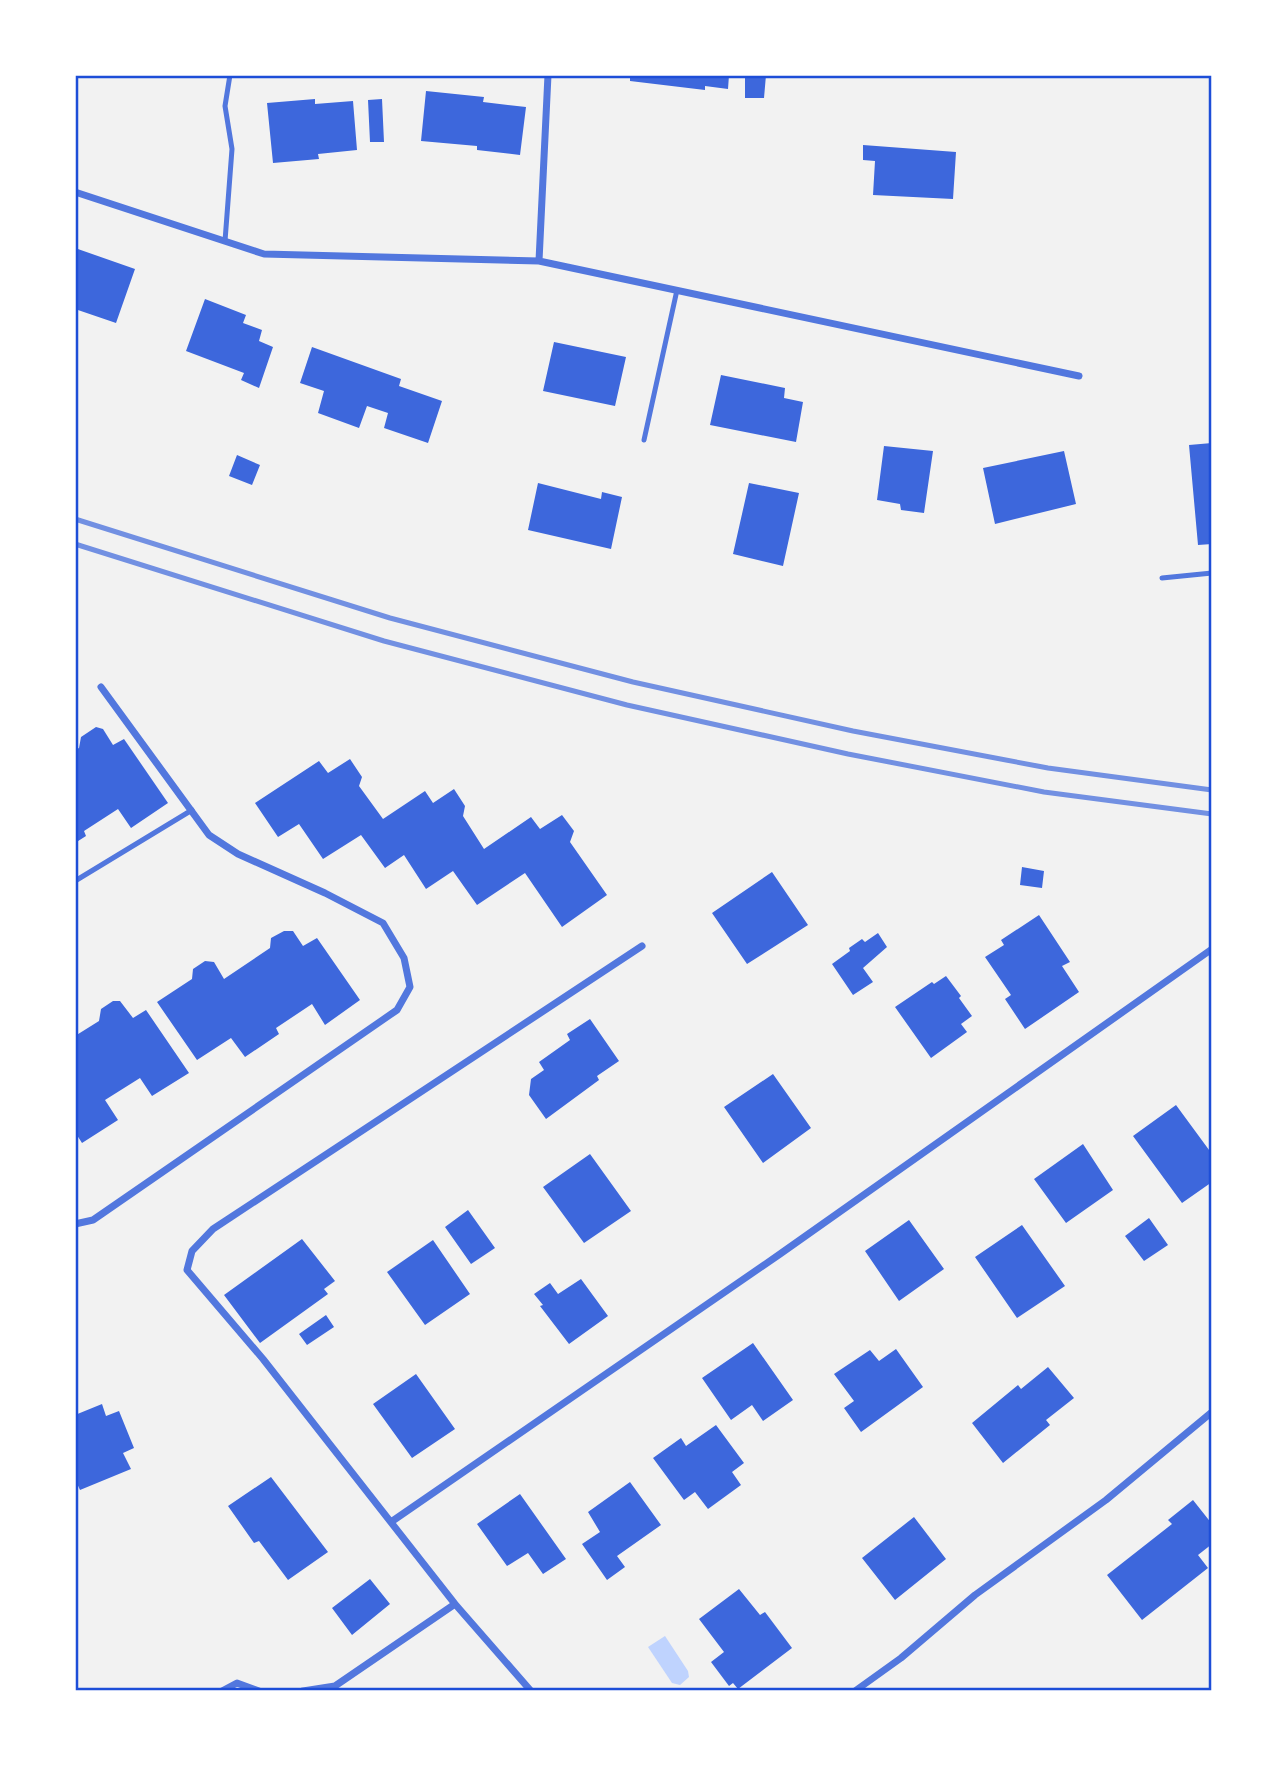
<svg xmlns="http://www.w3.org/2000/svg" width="1287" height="1766" font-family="Manrope,sans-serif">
	<rect width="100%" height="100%" fill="#f2f2f2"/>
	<path fill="#bfd3fe" d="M 665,1636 L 688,1671 L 689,1677 L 680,1685 L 672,1683 L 648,1647 Z"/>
	<path fill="#3d67dc" d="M 630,75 L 729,75 L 728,89 L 705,86 L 705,90 L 630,81 Z
		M 745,75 L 766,75 L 764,98 L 745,98 Z
		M 426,91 L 484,97 L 483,102 L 526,107 L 520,155 L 477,150 L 477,146 L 421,141 Z
		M 315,99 L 315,104 L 353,101 L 357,150 L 318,154 L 319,159 L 273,163 L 267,103 Z
		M 382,99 L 384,142 L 370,142 L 368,100 Z
		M 863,145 L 956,152 L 953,199 L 873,195 L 875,161 L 863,160 Z
		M 75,248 L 135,269 L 116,323 L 75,309 Z
		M 205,299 L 246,315 L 243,323 L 262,330 L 259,341 L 273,347 L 259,388 L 241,380 L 244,373 L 186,351 Z
		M 554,342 L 626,357 L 615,406 L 543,391 Z
		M 312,347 L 401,379 L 399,386 L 442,401 L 428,443 L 384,428 L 388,413 L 367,406 L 359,428 L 318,413 L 324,391 L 300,383 Z
		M 721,375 L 785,388 L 784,398 L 803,402 L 796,442 L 710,425 Z
		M 1212,443 L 1212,544 L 1198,545 L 1189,445 Z
		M 884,446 L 933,451 L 924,513 L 901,510 L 900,504 L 877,500 Z
		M 1064,451 L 1076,504 L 995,524 L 983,468 Z
		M 237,455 L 260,465 L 252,485 L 229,476 Z
		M 538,483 L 601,499 L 602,492 L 622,497 L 611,549 L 528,530 Z
		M 749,483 L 799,493 L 783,566 L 733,554 Z
		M 96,727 L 103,729 L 113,745 L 124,739 L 168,803 L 131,828 L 118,809 L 84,831 L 86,836 L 75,843 L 75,750 L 79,748 L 81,737 Z
		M 350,759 L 362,777 L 359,786 L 383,819 L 425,791 L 433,803 L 454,789 L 465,806 L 463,816 L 484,849 L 531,817 L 540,829 L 562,815 L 574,831 L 570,842 L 607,895 L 562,927 L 525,873 L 477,905 L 453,871 L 426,889 L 404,855 L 385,868 L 361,835 L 323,859 L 299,824 L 278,837 L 255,803 L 319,761 L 328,773 Z
		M 1022,867 L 1044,871 L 1042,888 L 1020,885 Z
		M 772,872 L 808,925 L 747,964 L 712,913 Z
		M 1039,915 L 1070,962 L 1062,966 L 1079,992 L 1025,1029 L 1005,999 L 1011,995 L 985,957 L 1004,945 L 1001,940 Z
		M 284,931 L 293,931 L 303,946 L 317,938 L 360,1000 L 325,1025 L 312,1004 L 276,1028 L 279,1034 L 245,1057 L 231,1038 L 197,1060 L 157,1002 L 192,979 L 193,969 L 205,961 L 214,962 L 224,979 L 270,948 L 271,938 Z
		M 878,933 L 887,947 L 863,968 L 873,982 L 853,995 L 832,964 L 850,951 L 849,948 L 862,939 L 865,942 Z
		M 946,976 L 961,996 L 959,998 L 972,1016 L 961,1024 L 967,1032 L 931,1058 L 895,1007 L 932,982 L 934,984 Z
		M 113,1001 L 120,1001 L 133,1018 L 146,1010 L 189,1073 L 152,1096 L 140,1078 L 105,1100 L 118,1120 L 82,1143 L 75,1132 L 75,1036 L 99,1021 L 101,1009 Z
		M 590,1019 L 619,1061 L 597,1076 L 599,1080 L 546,1119 L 529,1095 L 531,1079 L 544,1070 L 539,1062 L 570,1040 L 567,1034 Z
		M 773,1074 L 811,1128 L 763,1163 L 724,1107 Z
		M 1176,1105 L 1212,1154 L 1212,1182 L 1182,1203 L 1133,1136 Z
		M 1083,1144 L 1113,1190 L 1066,1223 L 1034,1179 Z
		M 590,1154 L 631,1211 L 584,1243 L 543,1187 Z
		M 468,1210 L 495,1248 L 471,1264 L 445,1227 Z
		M 1149,1218 L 1168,1245 L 1144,1261 L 1125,1236 Z
		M 909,1220 L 944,1269 L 899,1301 L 865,1251 Z
		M 1022,1225 L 1065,1286 L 1017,1318 L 975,1257 Z
		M 302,1239 L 335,1281 L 324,1289 L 328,1294 L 260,1343 L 224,1295 Z
		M 433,1240 L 470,1294 L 425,1325 L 387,1272 Z
		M 581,1279 L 608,1316 L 569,1344 L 540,1306 L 543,1305 L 534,1294 L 550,1283 L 558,1294 Z
		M 326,1315 L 334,1327 L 307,1345 L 299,1334 Z
		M 753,1343 L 793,1400 L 763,1421 L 752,1405 L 731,1420 L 702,1378 Z
		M 896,1349 L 923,1387 L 861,1432 L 844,1408 L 854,1401 L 834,1374 L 870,1350 L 879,1361 Z
		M 1048,1367 L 1074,1398 L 1046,1420 L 1050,1425 L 1003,1463 L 972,1423 L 1018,1385 L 1021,1389 Z
		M 416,1374 L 455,1429 L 412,1458 L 373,1404 Z
		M 102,1404 L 106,1416 L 119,1411 L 134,1448 L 123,1453 L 131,1469 L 80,1490 L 75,1479 L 75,1415 Z
		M 716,1425 L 744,1463 L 732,1472 L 741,1485 L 708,1509 L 695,1492 L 684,1500 L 653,1458 L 681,1438 L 686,1446 Z
		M 271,1477 L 328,1552 L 288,1580 L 259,1541 L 254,1543 L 228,1506 Z
		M 630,1482 L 661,1525 L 617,1556 L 625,1567 L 607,1580 L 582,1544 L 600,1532 L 588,1512 Z
		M 520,1494 L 566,1559 L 543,1574 L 528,1553 L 507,1566 L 477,1524 Z
		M 1193,1500 L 1212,1524 L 1212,1544 L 1198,1555 L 1208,1568 L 1142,1620 L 1107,1575 L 1172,1524 L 1168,1520 Z
		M 914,1517 L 946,1559 L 895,1600 L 862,1558 Z
		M 370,1579 L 390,1604 L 352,1635 L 332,1608 Z
		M 739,1589 L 760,1615 L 765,1612 L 792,1648 L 738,1689 L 733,1683 L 729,1686 L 711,1662 L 724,1652 L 699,1619 Z"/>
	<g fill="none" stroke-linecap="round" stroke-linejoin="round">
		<path stroke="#5277de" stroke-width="5" d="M 225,241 L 232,149 L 225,106 L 230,75
			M 644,440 L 677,290
			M 1162,578 L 1212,573
			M 75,881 L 192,810"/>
		<path stroke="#5277de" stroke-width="7" d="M 75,192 L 264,254 L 539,261 L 548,75
			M 539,261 L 1079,376
			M 75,1224 L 93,1220 L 397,1010 L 410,987 L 404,958 L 383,923 L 325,893 L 238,854 L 209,835 L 101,687
			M 391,1522 L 780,1254 L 1212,949
			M 222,1691 L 237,1683 L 259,1691
			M 303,1691 L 335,1686 L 455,1604
			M 531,1691 L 455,1604 L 263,1359 L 187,1270 L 192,1251 L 213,1229 L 642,946
			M 855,1691 L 901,1658 L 975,1595 L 1106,1500 L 1212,1412"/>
		<path stroke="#7290e2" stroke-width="5" d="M 75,519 L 390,618 L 633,682 L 853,731 L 1048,768 L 1212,790
			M 75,544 L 384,641 L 627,705 L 848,754 L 1044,792 L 1212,814"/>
	</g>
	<rect width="1287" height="1766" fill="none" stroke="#ffffff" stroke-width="154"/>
	<rect x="77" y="77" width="1133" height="1612" fill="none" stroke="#1d4ed8" stroke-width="2.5"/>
</svg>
